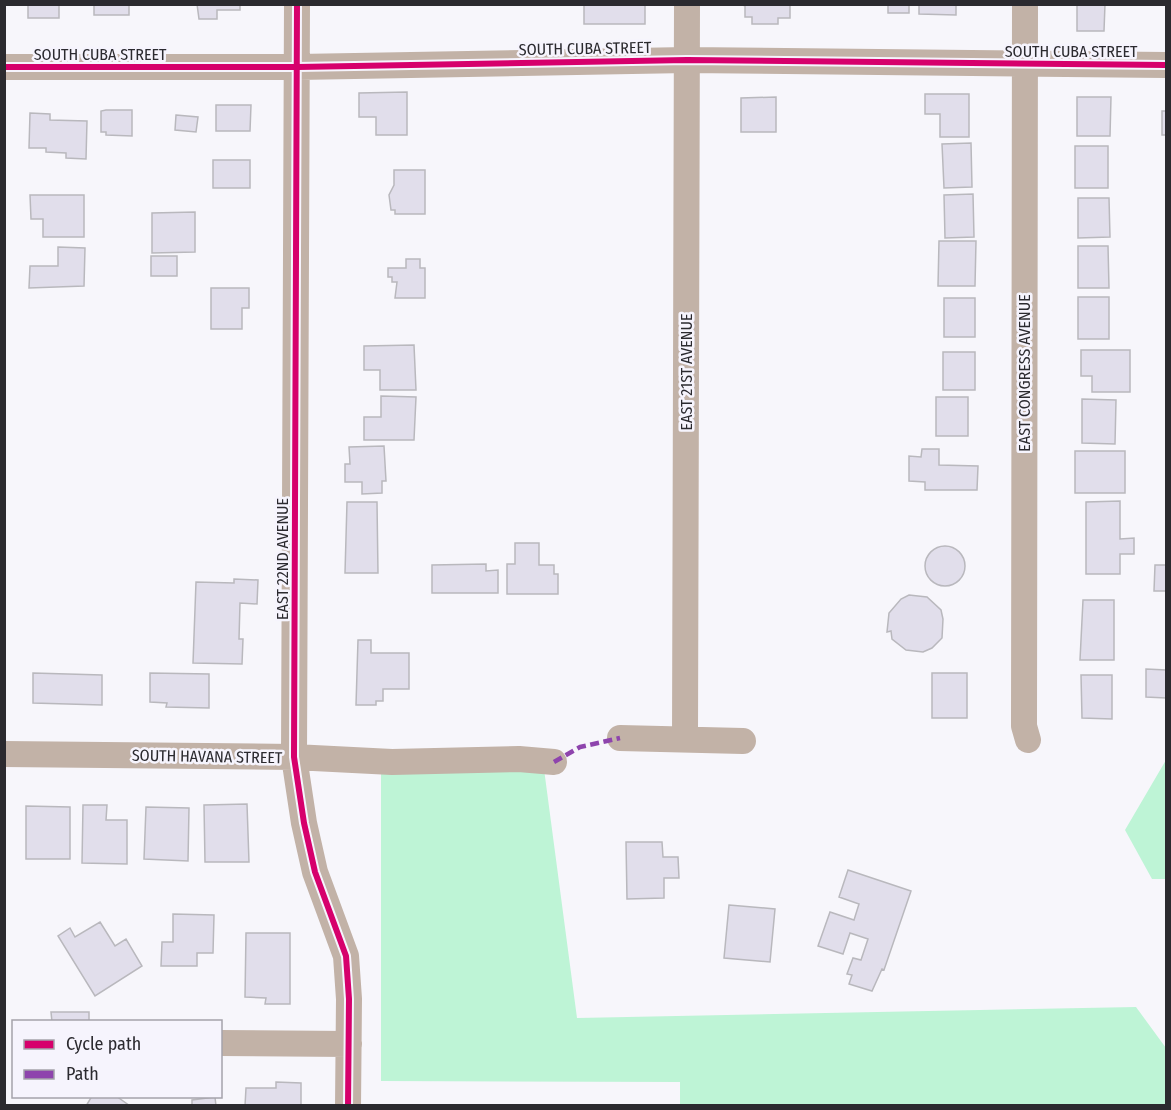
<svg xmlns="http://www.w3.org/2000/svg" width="1171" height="1110" font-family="'Fira Sans Condensed',sans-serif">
	<rect width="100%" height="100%" fill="#f7f6fb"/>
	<path fill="#bef4d6" d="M 1166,760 L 1166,879 L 1152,879 L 1125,830 Z
		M 544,769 L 577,1018 L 1136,1007 L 1166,1048 L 1166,1106 L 680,1106 L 680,1082 L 381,1081 L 381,770 Z"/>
	<path fill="#e1deeb" stroke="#b9b8bd" stroke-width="1.5" d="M 28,4 L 59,4 L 59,18 L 28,18 Z
		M 94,4 L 129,4 L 129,15 L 94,15 Z
		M 197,4 L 240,4 L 240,10 L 217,10 L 217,19 L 199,19 Z
		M 584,4 L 645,4 L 645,24 L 584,24 Z
		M 741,4 L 790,4 L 790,18 L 778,18 L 778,24 L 752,24 L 752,17 L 745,17 L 745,6 Z
		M 888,4 L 909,4 L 909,13 L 888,13 Z
		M 919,4 L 959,4 L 959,5 L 956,5 L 956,15 L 919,14 Z
		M 1077,4 L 1105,4 L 1104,31 L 1077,31 Z
		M 407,92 L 407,135 L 376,135 L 376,117 L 359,117 L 359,93 Z
		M 925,94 L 969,94 L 969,137 L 940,137 L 940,114 L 925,114 Z
		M 776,97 L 776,132 L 741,132 L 741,98 Z
		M 1077,97 L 1111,97 L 1110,136 L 1077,136 Z
		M 216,105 L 251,105 L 250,131 L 216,131 Z
		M 106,110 L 132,110 L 132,136 L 106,135 L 106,132 L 101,132 L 101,111 Z
		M 1162,111 L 1166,111 L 1166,135 L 1162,135 Z
		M 30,113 L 50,114 L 50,120 L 87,121 L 86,159 L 66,158 L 66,153 L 46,152 L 46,148 L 29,148 Z
		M 176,115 L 198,117 L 196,132 L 175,130 Z
		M 971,143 L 972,187 L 944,188 L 942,144 Z
		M 1075,146 L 1108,146 L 1108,188 L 1075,188 Z
		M 213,160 L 250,160 L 250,188 L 213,188 Z
		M 394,170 L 425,170 L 425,214 L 395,214 L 395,210 L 391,210 L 389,195 L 394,185 Z
		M 973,194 L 974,237 L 945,238 L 944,195 Z
		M 30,195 L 84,195 L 84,237 L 43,237 L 43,219 L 31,219 Z
		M 1078,198 L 1109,198 L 1110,237 L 1078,238 Z
		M 195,212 L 195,252 L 152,253 L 152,213 Z
		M 939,241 L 976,241 L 975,286 L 938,286 Z
		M 1078,246 L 1108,246 L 1109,288 L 1078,288 Z
		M 58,247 L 85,248 L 84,286 L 29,288 L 30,266 L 58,266 Z
		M 151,256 L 177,256 L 177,276 L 151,276 Z
		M 406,259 L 420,259 L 420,268 L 425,268 L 425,298 L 395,298 L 397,282 L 392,282 L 392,277 L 388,277 L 388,268 L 406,268 Z
		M 211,288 L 249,288 L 249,308 L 242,308 L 242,329 L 211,329 Z
		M 1078,297 L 1109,297 L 1109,339 L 1078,339 Z
		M 944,298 L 975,298 L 975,337 L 944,337 Z
		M 414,345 L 416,390 L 380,390 L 380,370 L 364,370 L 364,346 Z
		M 1081,350 L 1130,350 L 1130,392 L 1092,392 L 1092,376 L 1081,376 Z
		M 943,352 L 975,352 L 975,390 L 943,390 Z
		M 381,396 L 416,397 L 414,440 L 364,440 L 364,417 L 381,417 Z
		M 936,397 L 968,397 L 968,436 L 936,436 Z
		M 1082,399 L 1116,400 L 1115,444 L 1082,443 Z
		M 384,446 L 386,481 L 382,481 L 382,493 L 362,494 L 362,482 L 345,482 L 345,464 L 350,464 L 349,447 Z
		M 922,449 L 939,449 L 939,465 L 978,466 L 977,490 L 925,490 L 925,482 L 909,481 L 909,456 L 921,457 Z
		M 1075,451 L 1125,451 L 1125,493 L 1075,493 Z
		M 1120,501 L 1120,539 L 1134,538 L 1134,554 L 1120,554 L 1120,574 L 1086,574 L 1086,502 Z
		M 347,502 L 377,502 L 378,573 L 345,573 Z
		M 515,543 L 539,543 L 539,565 L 554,565 L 554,574 L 558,574 L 558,594 L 507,594 L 507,564 L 515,564 Z
		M925 566a20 20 0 1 1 40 0a20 20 0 1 1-40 0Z
		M 486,564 L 486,571 L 498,570 L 498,593 L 432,593 L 432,565 Z
		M 1155,565 L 1166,565 L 1166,591 L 1154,591 Z
		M 234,579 L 258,580 L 257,604 L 240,603 L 239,639 L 243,639 L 242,664 L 193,663 L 196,582 L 234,583 Z
		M 909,595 L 927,597 L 941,610 L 943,619 L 942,638 L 932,648 L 923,652 L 906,650 L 892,639 L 891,631 L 887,632 L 889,613 L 901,599 Z
		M 1083,600 L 1114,600 L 1114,660 L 1080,660 Z
		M 358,640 L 371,640 L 371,653 L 409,653 L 409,689 L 383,689 L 383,701 L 376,701 L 376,705 L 356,705 Z
		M 1146,669 L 1166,670 L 1166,698 L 1146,697 Z
		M 33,673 L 102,675 L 102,705 L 33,703 Z
		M 150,673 L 209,674 L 209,708 L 166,707 L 167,703 L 150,702 Z
		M 932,673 L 967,673 L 967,718 L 932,718 Z
		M 1081,675 L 1112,675 L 1112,719 L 1082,718 Z
		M 247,804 L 249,862 L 205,862 L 204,805 Z
		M 83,805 L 107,805 L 106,820 L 127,820 L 127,864 L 82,863 Z
		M 26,806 L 70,807 L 70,859 L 26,859 Z
		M 146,807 L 189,808 L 188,861 L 144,859 Z
		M 626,842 L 662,842 L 663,857 L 678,857 L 679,878 L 664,878 L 664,898 L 627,899 Z
		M 848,870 L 911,891 L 884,970 L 882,969 L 872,991 L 849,984 L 852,975 L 847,974 L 853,958 L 861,960 L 868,939 L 850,933 L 843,954 L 818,946 L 830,912 L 854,920 L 859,904 L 839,897 Z
		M 729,905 L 775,909 L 770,962 L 724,958 Z
		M 173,914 L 214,915 L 213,953 L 197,953 L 197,966 L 161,966 L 162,942 L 173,942 Z
		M 100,922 L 115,946 L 126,939 L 142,966 L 95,996 L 58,936 L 70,928 L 75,937 Z
		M 246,933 L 290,933 L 290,1004 L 265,1004 L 266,998 L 245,997 Z
		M 51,1012 L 89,1012 L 89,1022 L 52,1022 Z
		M 276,1082 L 301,1083 L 301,1106 L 245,1106 L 246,1088 L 276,1088 Z
		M 92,1096 L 116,1096 L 130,1106 L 86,1106 Z
		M 215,1097 L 216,1106 L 192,1106 L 192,1100 Z"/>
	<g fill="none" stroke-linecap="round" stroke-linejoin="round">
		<path stroke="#c2b2a7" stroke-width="26" d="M 297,4 L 294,757 L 304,823 L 315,872 L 346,956 L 349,999 L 348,1106
			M 1025,4 L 1024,726 L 1028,740
			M 4,67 L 298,67 L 687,60 L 1166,65
			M 620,738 L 743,741
			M 685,739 L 687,4
			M 4,754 L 294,757 L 392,762 L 519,759 L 554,762
			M 220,1043 L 349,1044"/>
		<path stroke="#8e44ad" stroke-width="4.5" stroke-dasharray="9 4.5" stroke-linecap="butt" d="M 554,762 L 580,747 L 620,738"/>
		<g stroke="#f6f4fd" stroke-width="10">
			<path id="cycleway" d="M 297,4 L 294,757 L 304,823 L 315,872 L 346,956 L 349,999 L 348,1106
				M 4,67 L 298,67 L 687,60 L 1166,65"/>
		</g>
		<use href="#cycleway" stroke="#d6006c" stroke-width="6"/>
	</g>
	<g text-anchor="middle" stroke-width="5" stroke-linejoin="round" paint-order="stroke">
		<g font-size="16" fill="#2b2a2f" stroke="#f6f4fd">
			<text transform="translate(585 48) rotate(-1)" y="6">SOUTH CUBA STREET</text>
			<text x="1071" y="57">SOUTH CUBA STREET</text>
			<text x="100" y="60">SOUTH CUBA STREET</text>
			<text transform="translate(686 372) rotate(-90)" y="6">EAST 21ST AVENUE</text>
			<text transform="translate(1024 373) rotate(-90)" y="6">EAST CONGRESS AVENUE</text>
			<text transform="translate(282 559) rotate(-90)" y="6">EAST 22ND AVENUE</text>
			<text transform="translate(207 756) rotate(1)" y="6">SOUTH HAVANA STREET</text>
		</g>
	</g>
	<rect width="1171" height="1110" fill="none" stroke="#2b2a2f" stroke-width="12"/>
	<rect x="12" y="1020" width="210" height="78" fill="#f6f4fd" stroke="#a5a3ab" stroke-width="1.5"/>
	<rect x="24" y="1040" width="30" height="9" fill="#d6006c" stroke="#a5a3ab" stroke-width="1.5"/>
	<text x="66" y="1050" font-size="18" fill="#2b2a2f">Cycle path</text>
	<rect x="24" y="1070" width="30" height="9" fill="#8e44ad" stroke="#a5a3ab" stroke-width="1.5"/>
	<text x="66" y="1080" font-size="18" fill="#2b2a2f">Path</text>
</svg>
